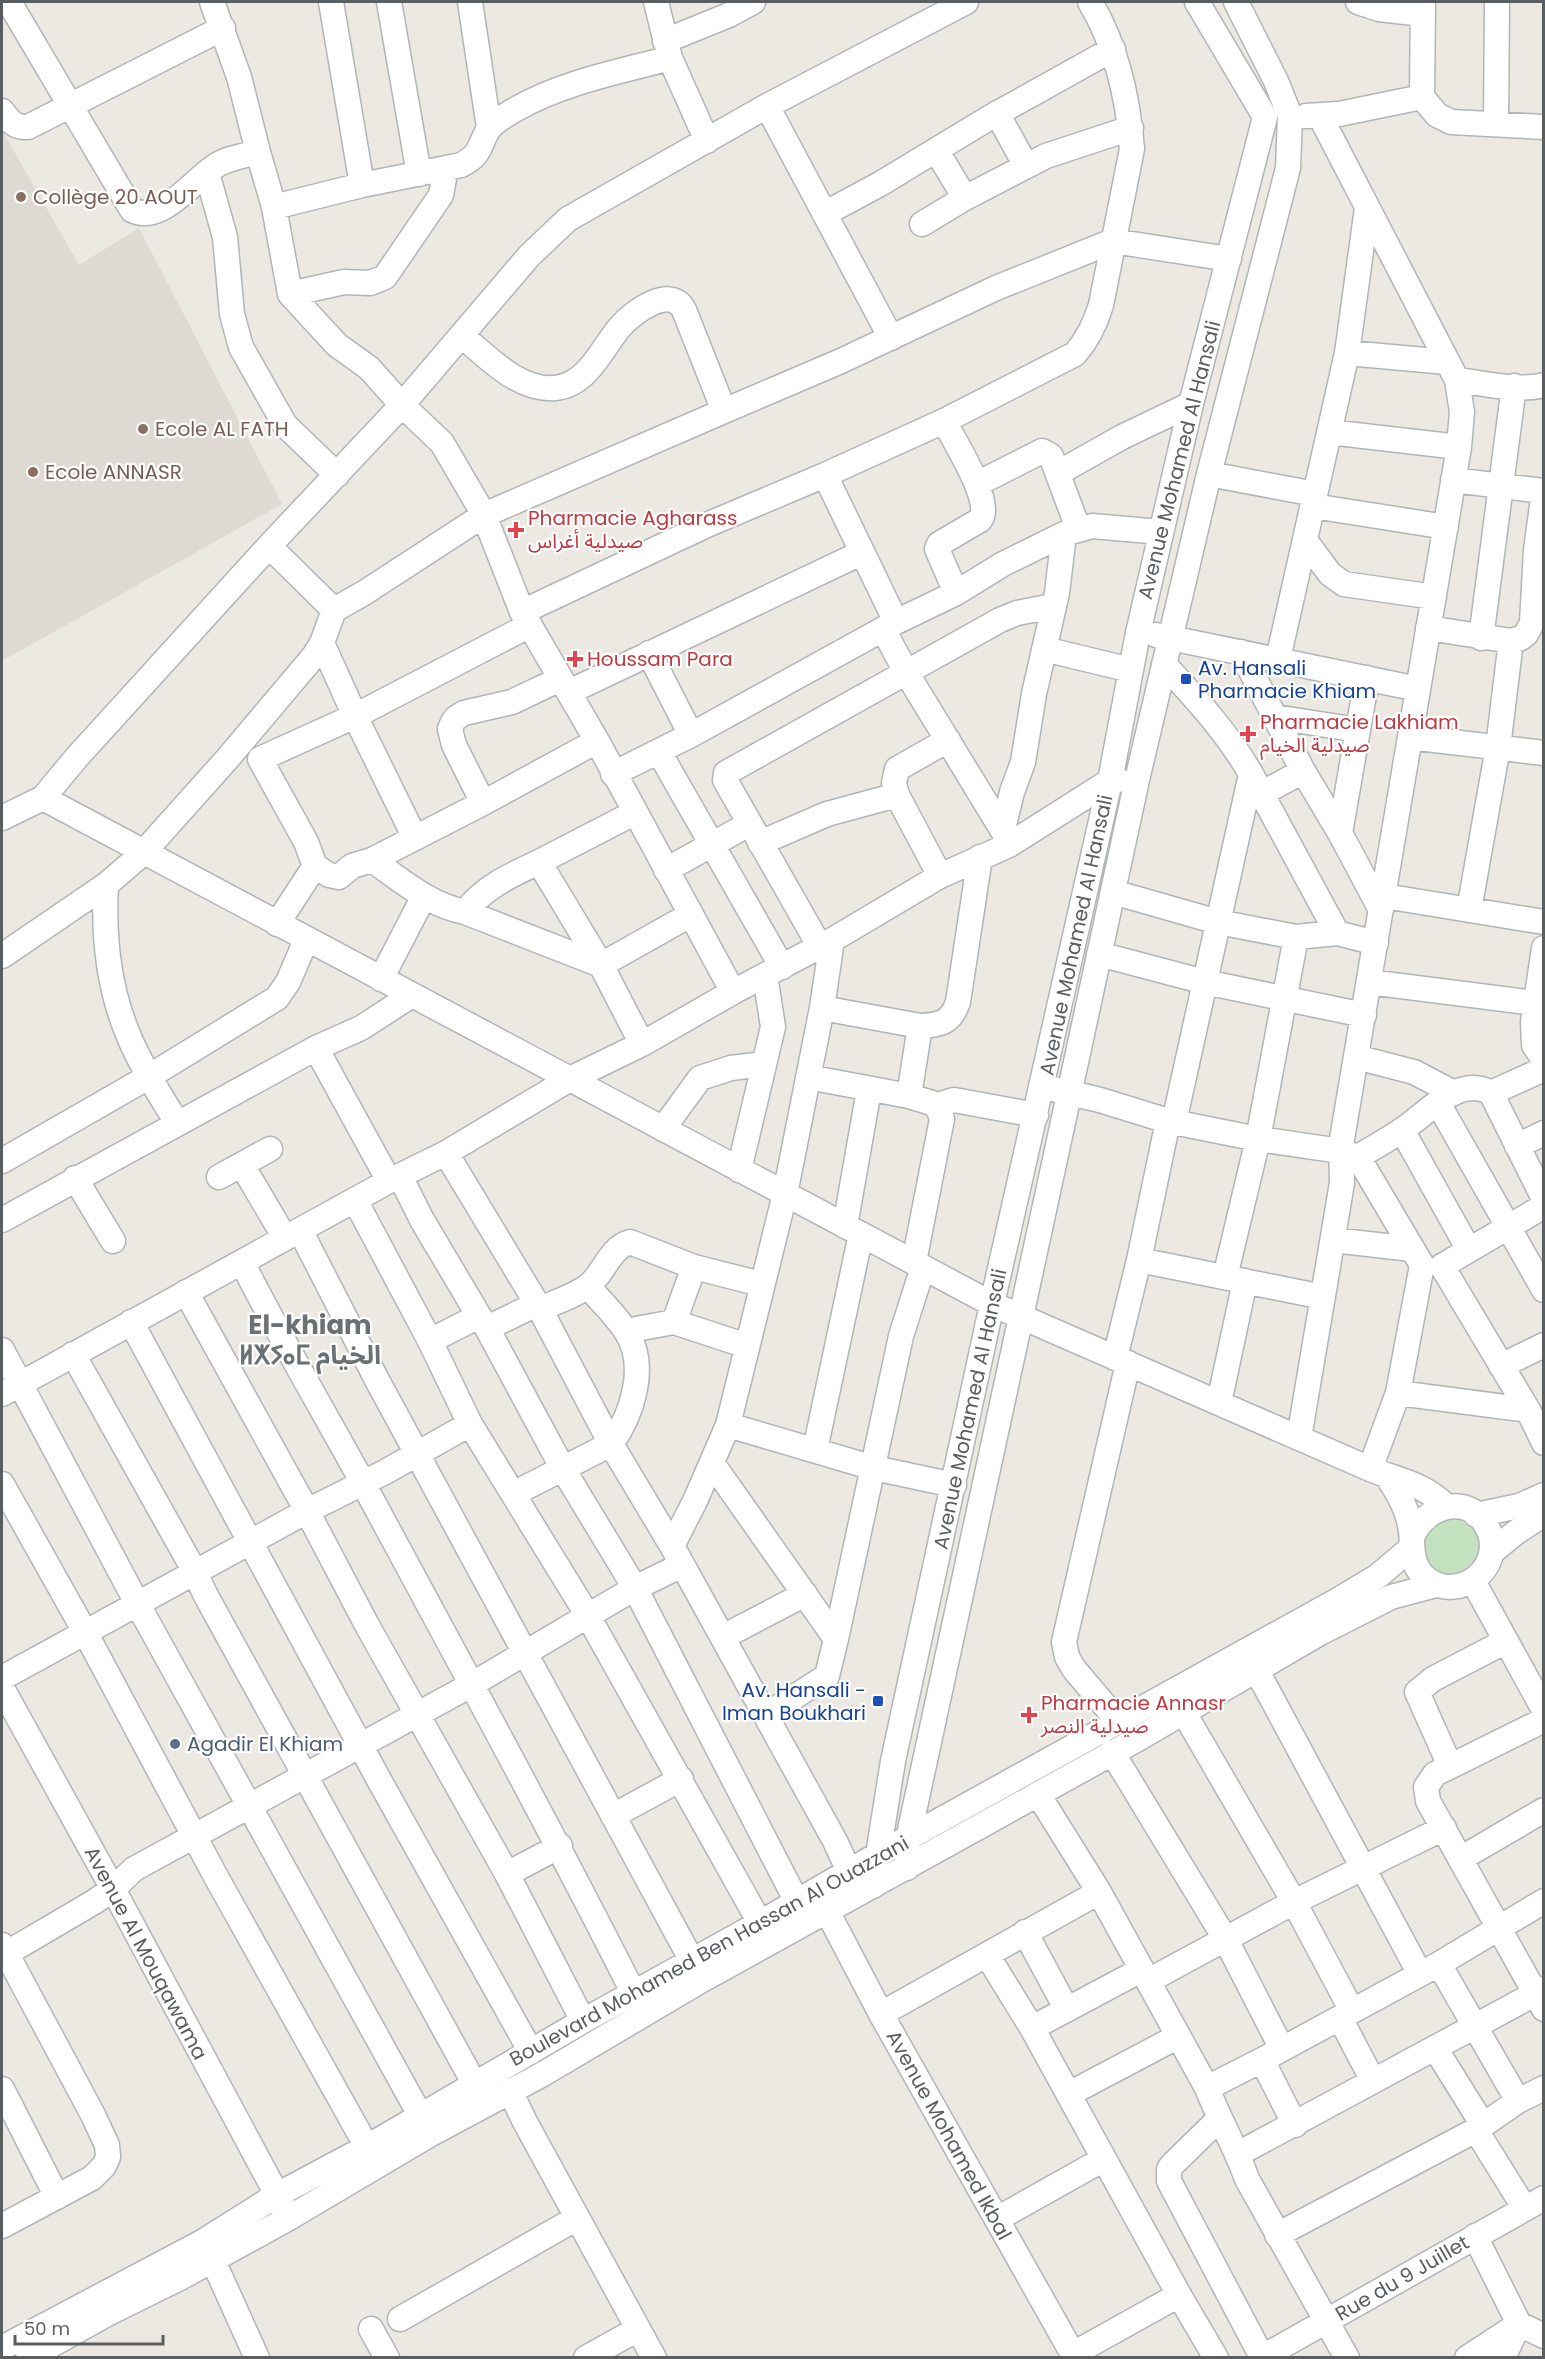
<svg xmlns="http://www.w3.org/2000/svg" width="1545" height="2359" font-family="Poppins,'Noto Sans Arabic','Noto Sans Tifinagh',sans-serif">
	<rect width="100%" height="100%" fill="#ece8e2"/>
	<path fill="#ded9d3" d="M 2,130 L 79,265 L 139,228 L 282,504 L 2,661 Z"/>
	<path fill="#c5e2c0" d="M 1445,1517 C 1471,1520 1485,1530 1479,1559 L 1459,1578 L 1432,1574 L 1419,1541 Z"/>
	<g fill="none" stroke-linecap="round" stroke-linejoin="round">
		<g stroke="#b2b5b8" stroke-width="27">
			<path id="minor" d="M 9,2 L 132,210 C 160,225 193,181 214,167 C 226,158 244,156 258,152
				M 212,2 L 239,77 L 258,152 L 274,207 L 290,294 L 337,345 L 369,368 L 402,405 L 442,443 L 484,515 L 522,612 L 597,741 L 733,992
				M 331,2 L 362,185
				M 389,2 L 419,174
				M 470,2 L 489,128
				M 656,2 L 670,58 L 707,141
				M 1358,2 L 1379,9 L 1423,14
				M 665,41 L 729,15 L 753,2
				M 1422,97 L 1423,2
				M 767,106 L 891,338
				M 2,111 C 9,120 14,128 28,127 L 223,28
				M 997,113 L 1026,166
				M 1306,116 L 1339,114 L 1422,97 L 1437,115 L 1451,122 L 1544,127
				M 1496,124 L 1497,2
				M 936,150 L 965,198
				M 207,173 L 225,237 L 232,314 L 241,347 L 285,425 L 337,475
				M 274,207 L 362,185 L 461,165 C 482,154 478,147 488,130 C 493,122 509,113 518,108 C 564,82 619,72 670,58
				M 826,213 L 880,184 L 989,118 L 1113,49
				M 922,224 L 965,198 L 1046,156 L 1131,128
				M 290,294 L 344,282 L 370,283 L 385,277 L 441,195 L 446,168
				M 1347,353 L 1447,362
				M 1457,380 C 1484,383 1517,392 1544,385
				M 724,411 L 841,361 L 996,288 L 1113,241 L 1229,259
				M 944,421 C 953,439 995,504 980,520 L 939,544 L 937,549 L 956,593
				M 1329,432 L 1459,447
				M 1058,473 L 1122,437 L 1191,404
				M 1209,474 L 1315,494
				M 825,475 L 896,622
				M 1453,480 L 1544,491
				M 977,484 L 1042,451 L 1051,456 L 1078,528
				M 1313,506 L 1446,527
				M 1305,540 L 1330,574 L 1344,584 L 1434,597
				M 269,546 L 334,610
				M 522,612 L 709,524 L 825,475 L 944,421 L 1075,354 C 1088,339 1095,325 1101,305 L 1132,149 C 1128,98 1116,45 1090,2
				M 1428,628 L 1511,641 L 1521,638 L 1526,634 L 1532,623 L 1536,550 L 1544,491
				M 883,629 L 906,672 L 1006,836
				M 1156,635 L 1418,689
				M 1481,638 L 1514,386
				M 322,643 L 355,716 L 414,836
				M 1044,649 L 1131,670
				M 1241,652 L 1303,771 L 1340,833 L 1381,910
				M 649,653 L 691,735
				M 1278,659 L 1347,353 L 1367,208
				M 1164,664 C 1196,699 1227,732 1251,774 L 1174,1122
				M 569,692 L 861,553
				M 1275,717 L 1358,730
				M 1410,737 L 1544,753
				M 597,741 L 483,803 L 372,860 C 401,880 429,905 465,912 L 601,965 L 642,1044
				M 659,752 L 782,967
				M 613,774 L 691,735 L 896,622 L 956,593 L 1003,564 L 1064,534 L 1092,526 L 1161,532
				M 1251,774 L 1337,933 L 1376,943
				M 1261,794 L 1303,771
				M 897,795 L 894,783 L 897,769 L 948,740
				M 43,798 L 992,1304 L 1370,1469 C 1400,1481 1423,1483 1447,1507
				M 483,803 L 454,745 L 450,729 L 453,722 L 456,718 L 464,713 L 512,702 L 560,679
				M 634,813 L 539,862 L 601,965 L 690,915
				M 2,818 L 43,798 L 77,757 L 269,546 L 402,405 L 529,256 L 568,219 L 767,106 L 966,2
				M 1003,829 L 1012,792 L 1023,762 L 1034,694 L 1057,593 L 1064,534
				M 1340,833 L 1367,678
				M 760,843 L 827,814 L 897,795 L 940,876
				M 315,866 L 329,875 L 339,877 L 352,866 L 372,860
				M 666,870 L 749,824
				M 106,885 C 103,938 108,989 130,1039 C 142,1068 161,1096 177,1123
				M 1113,892 L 1218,922 L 1296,937 L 1337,933
				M 1384,896 L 1544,922
				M 1469,910 L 1498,747 L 1511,641
				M 465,912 C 484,887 511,875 539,862
				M 277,924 L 315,866 L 306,842 L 260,759 L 355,716 L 530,625
				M 820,947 L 725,780 L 726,773 L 1000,620 L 1017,613 L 1053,606
				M 1544,948 L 1533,1022 L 1534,1045 L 1544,1060
				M 1099,954 L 1205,982 L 1364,1015
				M 2,956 L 106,885 L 143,853 L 228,758 L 314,656 L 322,643 L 334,610 L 364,593 L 484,515 L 724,411 L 684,310 C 671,284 633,312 620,327 C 602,348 588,385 555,388 C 518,391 488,357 462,336
				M 381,979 L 424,896
				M 1369,982 L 1535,1003
				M 822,1008 L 920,1026
				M 316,1048 L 389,1181
				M 1356,1057 L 1414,1072 L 1454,1093
				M 808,1077 L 909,1096 L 932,1103 L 938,1108 L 942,1119 L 914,1262
				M 1053,1089 L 1100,1100 L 1168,1121 L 1258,1139 L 1341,1151 L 1358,1157 C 1372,1148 1388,1140 1402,1130 C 1427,1114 1459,1074 1491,1093 L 1544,1199
				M 1491,1093 L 1544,1069
				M 909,1096 L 920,1026 C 940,1025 951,1023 958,1002 L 980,857
				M 1438,1103 L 1544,1290
				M 938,1108 L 944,1103 L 954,1100 L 1036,1115
				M 663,1129 L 700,1078 L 731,1068 L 764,1064
				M 1402,1130 L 1469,1250
				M 1517,1146 L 1544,1133
				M 446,1153 L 540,1309 L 611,1444 L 672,1546 L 835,1841 L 855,1884
				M 1358,1157 L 1422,1265 L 1398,1393 L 1370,1469
				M 2,1161 L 150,1076 L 277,998 L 288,982 L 306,940
				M 242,1165 L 285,1238
				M 739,1170 L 773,1027 L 765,975
				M 400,1176 L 422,1220 L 479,1316
				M 219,1177 L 270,1149
				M 75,1178 L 113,1241
				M 355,1200 L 430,1341 L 470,1424 L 588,1616 L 760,1923
				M 1544,1206 L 1442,1266 L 1528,1410 L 1544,1443
				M 2,1220 L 316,1048 L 361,1028 L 412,995
				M 845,1226 L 869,1090
				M 300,1230 L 377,1380 L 692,1961
				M 1333,1240 L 1412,1249
				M 1139,1260 L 1323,1297
				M 242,1262 C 280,1338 323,1410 364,1485 C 455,1654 547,1822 634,1994
				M 1225,1277 L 1258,1139 L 1296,937
				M 186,1292 L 307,1511 L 368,1627 L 507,1874 L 583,2021
				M 540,1309 C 555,1302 575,1296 588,1286 C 604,1274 609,1248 630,1242 L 694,1267 L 761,1284
				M 131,1322 L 378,1778 L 531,2052
				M 674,1322 L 747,1346
				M 487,1328 L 563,1469 L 635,1588 L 797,1902
				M 628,1334 L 636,1329 L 674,1322 L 694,1267
				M 430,1341 L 479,1316 L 487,1328 L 537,1304
				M 2,1350 L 137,1603 L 420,2115
				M 73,1354 L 195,1572 L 205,1594 L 474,2083
				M 1115,1358 L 1139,1260 L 1168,1121
				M 1501,1366 L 1544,1345
				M 1398,1393 L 1528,1410
				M 2,1394 L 389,1181 L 446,1153 L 570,1079 L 642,1044 L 733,992 L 832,940 L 940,876 L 1009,845 L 1110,781 L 1118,780
				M 1219,1403 L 1245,1281
				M 728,1425 L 874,1468 L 954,1485
				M 1299,1438 L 1342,1183 L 1341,1145 L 1459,447 L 1462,412 L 1457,380 L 1320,116
				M 815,1450 L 861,1234
				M 712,1463 L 836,1639 L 827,1676 L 766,1715
				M 1387,1476 C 1396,1490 1405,1504 1409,1521 C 1415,1542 1407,1564 1427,1579 C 1459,1603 1504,1568 1489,1531 C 1473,1493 1427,1502 1412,1537
				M 2,1484 L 85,1632 L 215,1875 L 367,2147
				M 513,1494 L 611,1444 C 632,1415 648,1367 627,1333 C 617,1316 600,1301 588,1286
				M 1476,1515 L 1519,1506 L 1544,1495
				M 672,1546 L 695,1501 L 728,1425 L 785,1194 L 822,1008 L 832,940
				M 1492,1552 L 1515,1533 L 1544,1514
				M 1473,1581 L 1544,1710
				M 723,1637 L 805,1594
				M 836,1639 L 901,1336 L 923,1267
				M 1256,1669 L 1420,1974
				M 2,1678 L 307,1511 L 385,1472 L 470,1424
				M 2,1688 L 113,1889 L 284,2208
				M 1183,1711 L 1294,1902 L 1352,2011
				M 1544,1720 L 1435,1774 L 1426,1787 L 1428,1801 L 1544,2009
				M 1118,1721 L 1074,1669 L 1067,1657 L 1064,1642 L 1128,1363
				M 1112,1752 L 1226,1940 L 1282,2049
				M 1450,1766 L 1417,1692 L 1433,1679 L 1506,1641
				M 1038,1794 L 1099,1892 L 1207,2088 C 1219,2119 1236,2148 1247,2179 L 1347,2358
				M 613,1816 L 681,1779
				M 1460,1859 L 1544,1810
				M 907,1868 L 908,1839 L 1137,780 L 1209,474 L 1288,168 L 1290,116 L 1276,81 L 1236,2
				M 507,1874 L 560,1846
				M 873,1886 L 893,1761 L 992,1304 L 1110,781 L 1138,633 L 1191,404 L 1265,117 L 1197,2
				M 827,1911 L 881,2014 L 1075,2358
				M 1025,1932 L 1066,2008
				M 2,1945 L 93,2115 L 107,2145 L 108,2157 L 104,2166 L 92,2178 L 2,2226
				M 987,1955 L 1032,2028 L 1179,2295
				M 2,1956 L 94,1902 L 113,1889 L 134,1869 L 471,1685 L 635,1588 L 682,1565
				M 1439,1964 L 1518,2101
				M 1148,1981 L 1294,1902 L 1444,1828
				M 881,2014 L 1099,1892
				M 1340,2018 L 1373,2081
				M 1032,2028 L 1141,1970
				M 1435,2048 L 1483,2125
				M 1262,2060 L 1295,2125
				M 1207,2088 L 1262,2060 L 1439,1964 L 1544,1901
				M 2,2089 L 57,2197
				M 510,2091 L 525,2122 L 654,2358
				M 1069,2094 L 1177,2037
				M 1219,2119 L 1173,2164 L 1169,2169 L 1169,2181 L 1262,2357
				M 1476,2130 L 1525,2209
				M 1238,2154 L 1544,1989
				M 997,2219 L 1104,2159
				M 1277,2235 L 1476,2130 L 1518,2101 L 1544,2088
				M 1475,2236 L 1519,2324 L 1503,2358
				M 206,2245 L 257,2358
				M 400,2319 L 577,2218
				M 371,2329 L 387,2358
				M 2,2348 L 204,2241 L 277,2195 L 367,2147 L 583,2021 L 760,1923 L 877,1855 L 1338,1600 L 1378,1576 L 1411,1548
				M 1073,2354 L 1179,2295 L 1216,2358
				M 28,2358 L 109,2313 L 180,2278 L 289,2218 L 431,2134 L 543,2074 L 702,1980 L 1136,1740 L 1320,1633 L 1391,1597 L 1436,1585
				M 586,2358 L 638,2329
				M 1261,2358 L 1544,2198
				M 1467,2358 L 1519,2324 L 1544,2336"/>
		</g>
		<use href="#minor" stroke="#fff" stroke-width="24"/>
	</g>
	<g fill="#8d6e63" stroke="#fff" stroke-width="2">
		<circle cx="21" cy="197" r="6"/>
		<circle cx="143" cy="429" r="6"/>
		<circle cx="33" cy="472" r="6"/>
	</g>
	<g fill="#e0444e" stroke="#fff" stroke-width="2">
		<path d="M513 521h6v6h6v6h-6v6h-6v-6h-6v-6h6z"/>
		<path d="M572 650h6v6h6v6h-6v6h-6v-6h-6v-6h6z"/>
		<path d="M1245 725h6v6h6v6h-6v6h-6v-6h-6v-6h6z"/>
		<path d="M1026 1706h6v6h6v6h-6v6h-6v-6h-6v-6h6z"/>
	</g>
	<g fill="#1a4fb4" stroke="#fff" stroke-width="2">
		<rect x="1180" y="673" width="12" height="12" rx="3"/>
		<rect x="872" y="1695" width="12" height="12" rx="3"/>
	</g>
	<circle fill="#5c6f8a" stroke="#fff" stroke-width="2" cx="175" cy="1744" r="6"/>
	<g text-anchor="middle" stroke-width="4.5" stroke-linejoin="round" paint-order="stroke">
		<g font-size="20" fill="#785e54" stroke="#fff" text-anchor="start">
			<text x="33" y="204">Collège 20 AOUT</text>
			<text x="155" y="436">Ecole AL FATH</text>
			<text x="45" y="479">Ecole ANNASR</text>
		</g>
		<g font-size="20" fill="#5a5e61" stroke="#fff">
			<text transform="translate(1179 460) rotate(-76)" y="7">Avenue Mohamed Al Hansali</text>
			<text transform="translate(1076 935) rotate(-78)" y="7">Avenue Mohamed Al Hansali</text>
			<text transform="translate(970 1409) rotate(-78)" y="7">Avenue Mohamed Al Hansali</text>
			<text transform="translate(709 1951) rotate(-29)" y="7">Boulevard Mohamed Ben Hassan Al Ouazzani</text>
			<text transform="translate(146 1953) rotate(62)" y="7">Avenue Al Mouqawama</text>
			<text transform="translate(949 2135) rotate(61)" y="7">Avenue Mohamed Ikbal</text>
			<text transform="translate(1402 2278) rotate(-30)" y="7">Rue du 9 Juillet</text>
		</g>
		<g font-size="20" fill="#be3a42" stroke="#fff" text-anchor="start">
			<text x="528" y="525">Pharmacie Agharass<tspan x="528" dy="23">صيدلية أغراس</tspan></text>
			<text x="587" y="666">Houssam Para</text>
			<text x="1260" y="729">Pharmacie Lakhiam<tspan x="1260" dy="23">صيدلية الخيام</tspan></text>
			<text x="1041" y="1710">Pharmacie Annasr<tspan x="1041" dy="23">صيدلية النصر</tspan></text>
		</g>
		<g font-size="20" fill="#164399" stroke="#fff" text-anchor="start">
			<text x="1198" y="675">Av. Hansali<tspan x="1198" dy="23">Pharmacie Khiam</tspan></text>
			<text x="866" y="1697" text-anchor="end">Av. Hansali -<tspan x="866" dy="23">Iman Boukhari</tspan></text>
		</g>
		<g font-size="20" fill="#4e5e75" stroke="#fff" text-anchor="start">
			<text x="187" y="1751">Agadir El Khiam</text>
		</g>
		<g font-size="26" font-weight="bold" fill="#6b7073" stroke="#fff">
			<text x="310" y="1334">El-khiam<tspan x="310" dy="30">ⵍⵅⵢⴰⵎ الخيام</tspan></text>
		</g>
	</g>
	<rect width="1545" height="2359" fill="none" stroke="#5a5e61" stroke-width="6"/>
	<path d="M15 2335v9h148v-9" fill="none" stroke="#5a5e61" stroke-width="3"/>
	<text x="24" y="2335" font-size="18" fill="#5a5e61" stroke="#ffffff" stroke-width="4.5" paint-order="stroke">50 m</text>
</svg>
